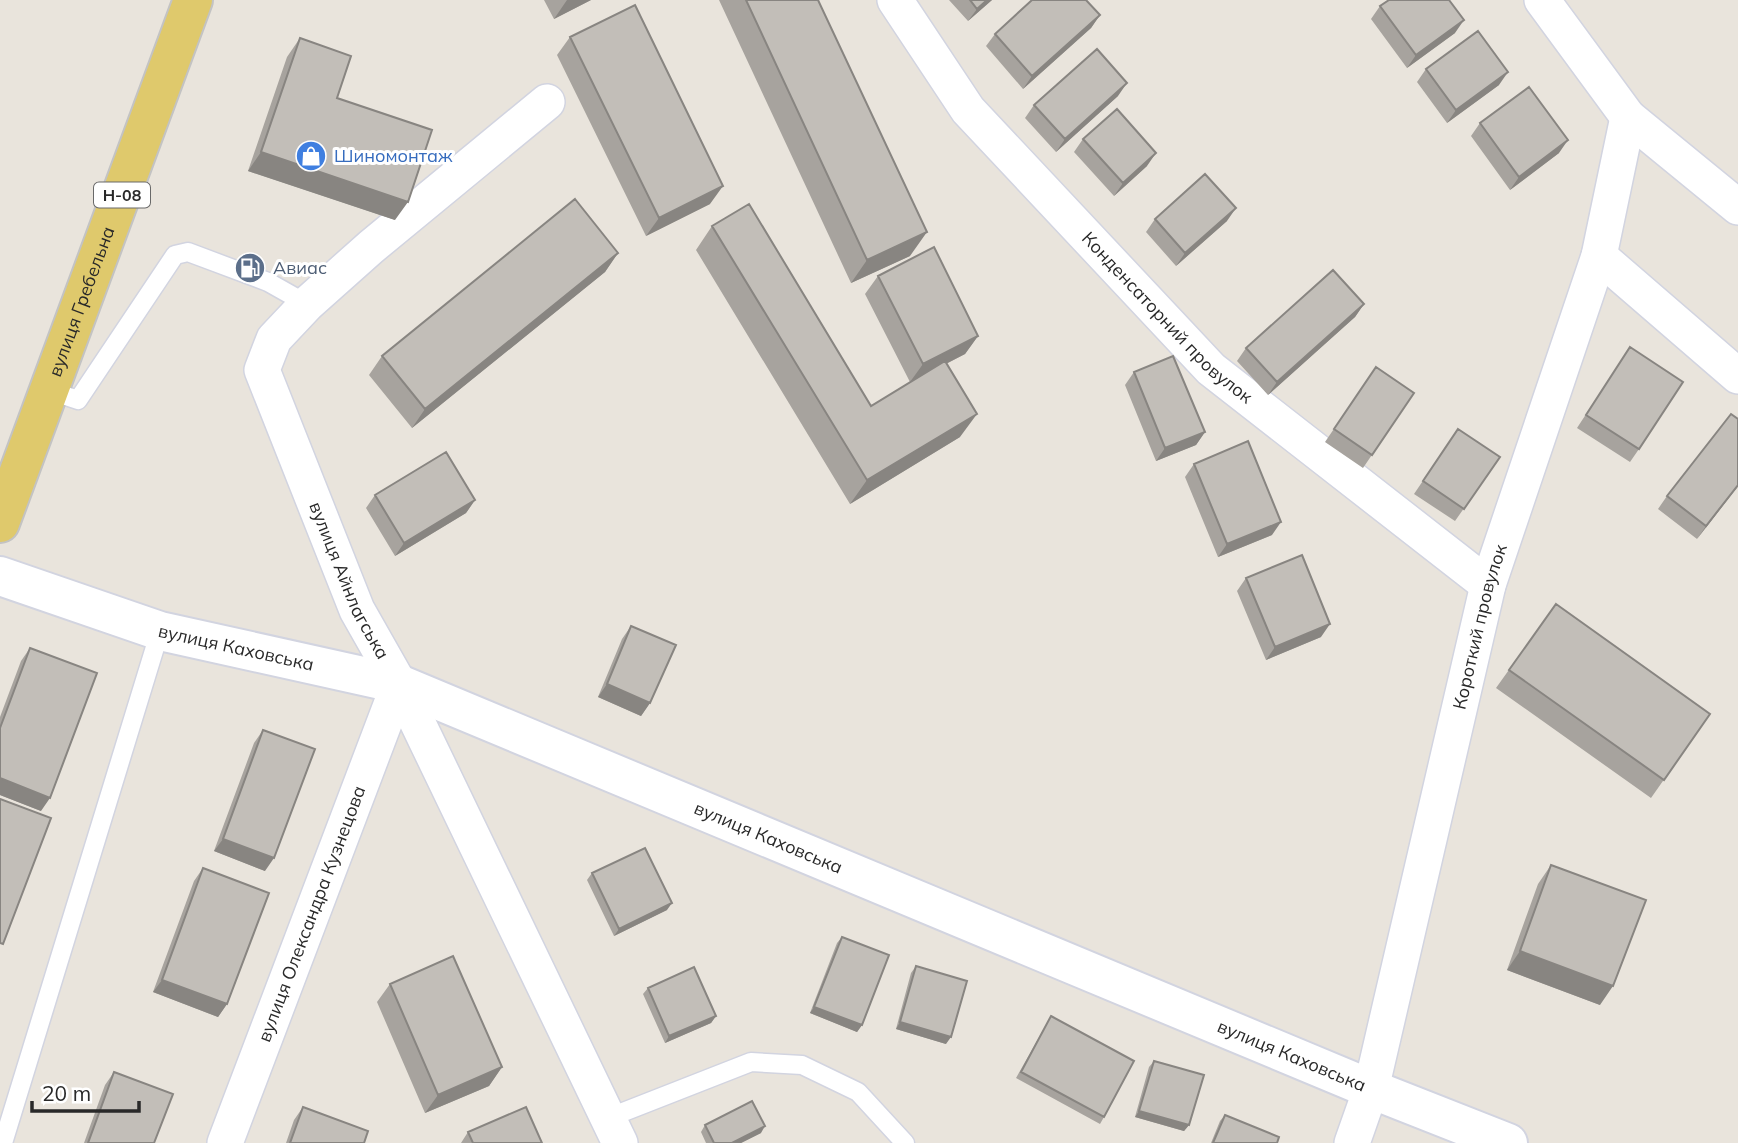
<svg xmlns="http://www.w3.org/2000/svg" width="1738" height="1143" font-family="Mulish,sans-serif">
	<rect width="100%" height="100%" fill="#e9e4dc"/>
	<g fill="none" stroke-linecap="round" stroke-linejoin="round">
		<g stroke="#d2d4e0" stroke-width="21">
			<path id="service" d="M 51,391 L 78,400 L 175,255 L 188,252 L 268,282 L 307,304
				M 608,1118 L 751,1062 L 802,1065 L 858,1092 L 905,1143
				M 3,1143 L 160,631"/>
		</g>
		<g stroke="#d2d4e0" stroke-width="38">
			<g id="minor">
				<path id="s1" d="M 895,0 L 968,110 L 1211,369 L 1488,585"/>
				<path d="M 1542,0 L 1628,117 L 1738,207"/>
				<path id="s2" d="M 547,102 L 371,247 L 307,304 L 274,339 L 262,370 L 357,610 L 399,684 L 620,1143"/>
				<path d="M 1599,256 L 1738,376"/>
				<path id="s3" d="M 225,1143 L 399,684"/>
				<path id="s4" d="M 1352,1143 L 1371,1089 L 1488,585 L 1599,256 L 1628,117"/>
			</g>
		</g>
		<g stroke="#d2d4e0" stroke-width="42">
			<g id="tertiary">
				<path id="s5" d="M 0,576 L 160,631 L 399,684 L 1371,1089 L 1508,1143"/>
			</g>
		</g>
		<g stroke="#c3c3c3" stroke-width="42">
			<g id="primary">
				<path id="s6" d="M 0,523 L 193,0"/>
			</g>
		</g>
		<use href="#service" stroke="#fff" stroke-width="18"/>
		<use href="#minor" stroke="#fff" stroke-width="35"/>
		<use href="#tertiary" stroke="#fff" stroke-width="38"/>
		<use href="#primary" stroke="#dfc96c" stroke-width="38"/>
	</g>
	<path fill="#a7a39e" d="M 544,0 L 591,0 L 554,19 Z
		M 719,0 L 818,0 L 910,256 L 851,283 Z
		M 949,0 L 992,0 L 968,21 Z
		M 1380,6 L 1455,33 L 1407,68 L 1371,19 Z
		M 1100,15 L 1091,28 L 1023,89 L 986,46 L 995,34 Z
		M 570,37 L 710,204 L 646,236 L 557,55 Z
		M 300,38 L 395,220 L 248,171 L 287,57 Z
		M 1426,69 L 1499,85 L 1447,123 L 1417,82 Z
		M 1118,96 L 1056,152 L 1025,118 L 1034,105 Z
		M 1480,123 L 1559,153 L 1510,190 L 1471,136 Z
		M 1083,139 L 1147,166 L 1114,196 L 1074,152 Z
		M 1155,219 L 1227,221 L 1176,266 L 1146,232 Z
		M 712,226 L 871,406 L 910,382 L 865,294 L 878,276 L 978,336 L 965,354 L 946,364 L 960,437 L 850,504 L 696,250 Z
		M 618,253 L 605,272 L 412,428 L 369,375 L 382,356 Z
		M 1364,304 L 1355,317 L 1268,395 L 1237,361 L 1246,348 Z
		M 1630,347 L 1639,449 L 1630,462 L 1577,428 Z
		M 1376,367 L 1414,393 L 1363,468 L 1325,442 Z
		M 1134,372 L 1205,432 L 1196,445 L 1156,461 L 1125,385 Z
		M 1458,429 L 1500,457 L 1455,521 L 1414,494 Z
		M 1194,464 L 1272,535 L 1218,557 L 1185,477 Z
		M 1738,486 L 1697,539 L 1658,509 L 1667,496 Z
		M 375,495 L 475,500 L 466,513 L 395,556 L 366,508 Z
		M 1246,578 L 1321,637 L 1266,660 L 1237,591 Z
		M 1556,604 L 1710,714 L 1651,798 L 1496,688 Z
		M 631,626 L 650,703 L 641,716 L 598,697 L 622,639 Z
		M 30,648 L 41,811 L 0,795 L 0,717 L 21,661 Z
		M 263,730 L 265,871 L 214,851 L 254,743 Z
		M 1551,865 L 1600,1005 L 1507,970 L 1538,884 Z
		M 203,868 L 227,1004 L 218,1017 L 153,992 L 194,881 Z
		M 592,873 L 667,910 L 614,936 L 587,880 Z
		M 842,937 L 862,1025 L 857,1032 L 810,1013 L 837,943 Z
		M 916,966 L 946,1044 L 896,1029 L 911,973 Z
		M 390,984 L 502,1067 L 489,1086 L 425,1113 L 377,1002 Z
		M 648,988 L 716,1016 L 711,1023 L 665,1043 L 643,994 Z
		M 1051,1016 L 1104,1117 L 1100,1124 L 1016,1078 Z
		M 1154,1061 L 1189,1125 L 1184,1131 L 1135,1117 L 1149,1067 Z
		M 114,1072 L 154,1143 L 84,1143 L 105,1085 Z
		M 303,1107 L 364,1143 L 286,1143 L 294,1120 Z
		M 1225,1115 L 1277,1143 L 1211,1143 L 1220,1121 Z
		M 705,1125 L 761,1133 L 741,1143 L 706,1143 L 701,1132 Z
		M 468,1132 L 542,1143 L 461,1143 Z"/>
	<path fill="#888581" d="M 567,0 L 591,0 L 554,19 Z
		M 987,0 L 992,0 L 968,21 L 977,9 Z
		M 1100,15 L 1091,28 L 1023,89 L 1032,76 Z
		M 1464,20 L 1455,33 L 1407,68 L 1416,55 Z
		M 1508,72 L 1499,85 L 1447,123 L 1456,110 Z
		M 1127,83 L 1118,96 L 1056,152 L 1065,139 Z
		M 1568,140 L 1559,153 L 1510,190 L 1519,177 Z
		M 261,152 L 408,202 L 395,220 L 248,171 Z
		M 1156,153 L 1147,166 L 1114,196 L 1123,183 Z
		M 723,186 L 710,204 L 646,236 L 659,218 Z
		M 1236,208 L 1227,221 L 1176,266 L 1185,253 Z
		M 927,232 L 910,256 L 851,283 L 867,260 Z
		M 618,253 L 605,272 L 412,428 L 425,409 Z
		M 1364,304 L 1355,317 L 1268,395 L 1277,382 Z
		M 978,336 L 965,354 L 910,382 L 923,364 Z
		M 977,414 L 960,437 L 850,504 L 867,480 Z
		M 1205,432 L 1196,445 L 1156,461 L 1165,448 Z
		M 1738,485 L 1738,486 L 1697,539 L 1706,526 Z
		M 475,500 L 466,513 L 395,556 L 404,543 Z
		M 1281,522 L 1272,535 L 1218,557 L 1227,544 Z
		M 1330,624 L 1321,637 L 1266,660 L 1275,647 Z
		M 607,684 L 650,703 L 641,716 L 598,697 Z
		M 0,778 L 50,798 L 41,811 L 0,795 Z
		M 223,839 L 274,858 L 265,871 L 214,851 Z
		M 672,903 L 667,910 L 614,936 L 619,929 Z
		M 1520,951 L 1613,986 L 1600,1005 L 1507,970 Z
		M 162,980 L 227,1004 L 218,1017 L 153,992 Z
		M 814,1007 L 862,1025 L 857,1032 L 810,1013 Z
		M 716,1016 L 711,1023 L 665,1043 L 669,1036 Z
		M 900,1022 L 951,1037 L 946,1044 L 896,1029 Z
		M 502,1067 L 489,1086 L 425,1113 L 438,1095 Z
		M 1139,1111 L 1189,1125 L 1184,1131 L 1135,1117 Z
		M 765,1126 L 761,1133 L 741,1143 L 732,1143 Z"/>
	<path fill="#c2beb8" stroke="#888581" stroke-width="2" d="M 746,0 L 818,0 L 927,232 L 867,260 Z
		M 970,0 L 987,0 L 977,9 Z
		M 1032,0 L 1086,0 L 1100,15 L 1032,76 L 995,34 Z
		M 1389,0 L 1449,0 L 1464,20 L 1416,55 L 1380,6 Z
		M 635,5 L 723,186 L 659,218 L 570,37 Z
		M 1478,31 L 1508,72 L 1456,110 L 1426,69 Z
		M 300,38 L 351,56 L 337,98 L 432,130 L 408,202 L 261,152 Z
		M 1097,49 L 1127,83 L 1065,139 L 1034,105 Z
		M 1529,87 L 1568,140 L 1519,177 L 1480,123 Z
		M 1117,109 L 1156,153 L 1123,183 L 1083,139 Z
		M 1205,174 L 1236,208 L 1185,253 L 1155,219 Z
		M 575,199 L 618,253 L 425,409 L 382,356 Z
		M 749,204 L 871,406 L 945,361 L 977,414 L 867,480 L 712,226 Z
		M 934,247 L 978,336 L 923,364 L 878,276 Z
		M 1333,270 L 1364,304 L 1277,382 L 1246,348 Z
		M 1630,347 L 1683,382 L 1639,449 L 1586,415 Z
		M 1173,356 L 1205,432 L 1165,448 L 1134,372 Z
		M 1376,367 L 1414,393 L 1372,455 L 1334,429 Z
		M 1731,414 L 1738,419 L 1738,485 L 1706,526 L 1667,496 Z
		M 1458,429 L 1500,457 L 1464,509 L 1423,481 Z
		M 1248,441 L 1281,522 L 1227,544 L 1194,464 Z
		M 446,452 L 475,500 L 404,543 L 375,495 Z
		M 1302,555 L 1330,624 L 1275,647 L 1246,578 Z
		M 1556,604 L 1710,714 L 1664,780 L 1509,670 Z
		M 631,626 L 676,645 L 650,703 L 607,684 Z
		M 30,648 L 97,673 L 50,798 L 0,778 L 0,728 Z
		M 263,730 L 315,749 L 274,858 L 223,839 Z
		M 0,799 L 51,818 L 3,944 L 0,943 Z
		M 645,848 L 672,903 L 619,929 L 592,873 Z
		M 1551,865 L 1646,900 L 1613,986 L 1520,951 Z
		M 203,868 L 269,893 L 227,1004 L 162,980 Z
		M 842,937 L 889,955 L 862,1025 L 814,1007 Z
		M 453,956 L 502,1067 L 438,1095 L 390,984 Z
		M 916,966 L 967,981 L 951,1037 L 900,1022 Z
		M 694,967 L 716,1016 L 669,1036 L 648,988 Z
		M 1051,1016 L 1134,1061 L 1104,1117 L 1021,1072 Z
		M 1154,1061 L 1204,1075 L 1189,1125 L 1139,1111 Z
		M 114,1072 L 173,1094 L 154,1143 L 88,1143 Z
		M 752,1101 L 765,1126 L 732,1143 L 714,1143 L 705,1125 Z
		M 303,1107 L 368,1131 L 364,1143 L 290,1143 Z
		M 526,1107 L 542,1143 L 473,1143 L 468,1132 Z
		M 1225,1115 L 1279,1137 L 1277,1143 L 1213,1143 Z"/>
	<defs>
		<g id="shop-disc" transform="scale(1.575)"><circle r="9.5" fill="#3f7fe0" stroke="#fff"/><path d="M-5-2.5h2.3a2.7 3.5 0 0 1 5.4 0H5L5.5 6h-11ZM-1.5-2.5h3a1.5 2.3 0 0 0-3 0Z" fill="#fff"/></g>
		<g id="fuel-disc" transform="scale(1.575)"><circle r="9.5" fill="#5c6f8a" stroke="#fff"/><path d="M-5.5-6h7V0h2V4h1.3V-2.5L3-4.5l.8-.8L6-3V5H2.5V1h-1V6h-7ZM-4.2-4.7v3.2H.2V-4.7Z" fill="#fff"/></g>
	</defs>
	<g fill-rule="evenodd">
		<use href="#shop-disc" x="311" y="156"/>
		<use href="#fuel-disc" x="250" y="268"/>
	</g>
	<g text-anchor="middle" stroke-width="6" stroke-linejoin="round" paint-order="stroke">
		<rect fill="#fff" stroke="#696969" stroke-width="2" x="94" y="182.5" width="56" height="25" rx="5"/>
		<g font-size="16" font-weight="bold" fill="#292929">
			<text x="122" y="201">Н-08</text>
		</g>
		<g font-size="18" fill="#366cbe" stroke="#fff" text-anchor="start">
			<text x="334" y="162">Шиномонтаж</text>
		</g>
		<g font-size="18" fill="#4e5e75" stroke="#fff" text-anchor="start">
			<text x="273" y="274">Авиас</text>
		</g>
		<g font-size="18" fill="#292929" stroke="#fff">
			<text dy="6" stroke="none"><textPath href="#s6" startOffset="236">вулиця Гребельна</textPath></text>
			<text dy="6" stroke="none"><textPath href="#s1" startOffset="420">Конденсаторний провулок</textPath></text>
			<text dy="6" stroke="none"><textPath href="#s2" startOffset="623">вулиця Айнлагська</textPath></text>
			<text dy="6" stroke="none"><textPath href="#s4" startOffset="532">Короткий провулок</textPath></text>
			<text dy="6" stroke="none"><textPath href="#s5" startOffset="247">вулиця Каховська</textPath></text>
			<text dy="6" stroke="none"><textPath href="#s5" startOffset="814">вулиця Каховська</textPath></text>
			<text dy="6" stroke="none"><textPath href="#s3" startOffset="245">вулиця Олександра Кузнецова</textPath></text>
			<text dy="6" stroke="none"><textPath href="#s5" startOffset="1381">вулиця Каховська</textPath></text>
		</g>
	</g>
	<path d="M32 1101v10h107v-10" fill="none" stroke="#292929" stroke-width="3.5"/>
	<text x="42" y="1101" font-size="21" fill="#292929" stroke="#ffffff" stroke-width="5" paint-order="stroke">20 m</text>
</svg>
